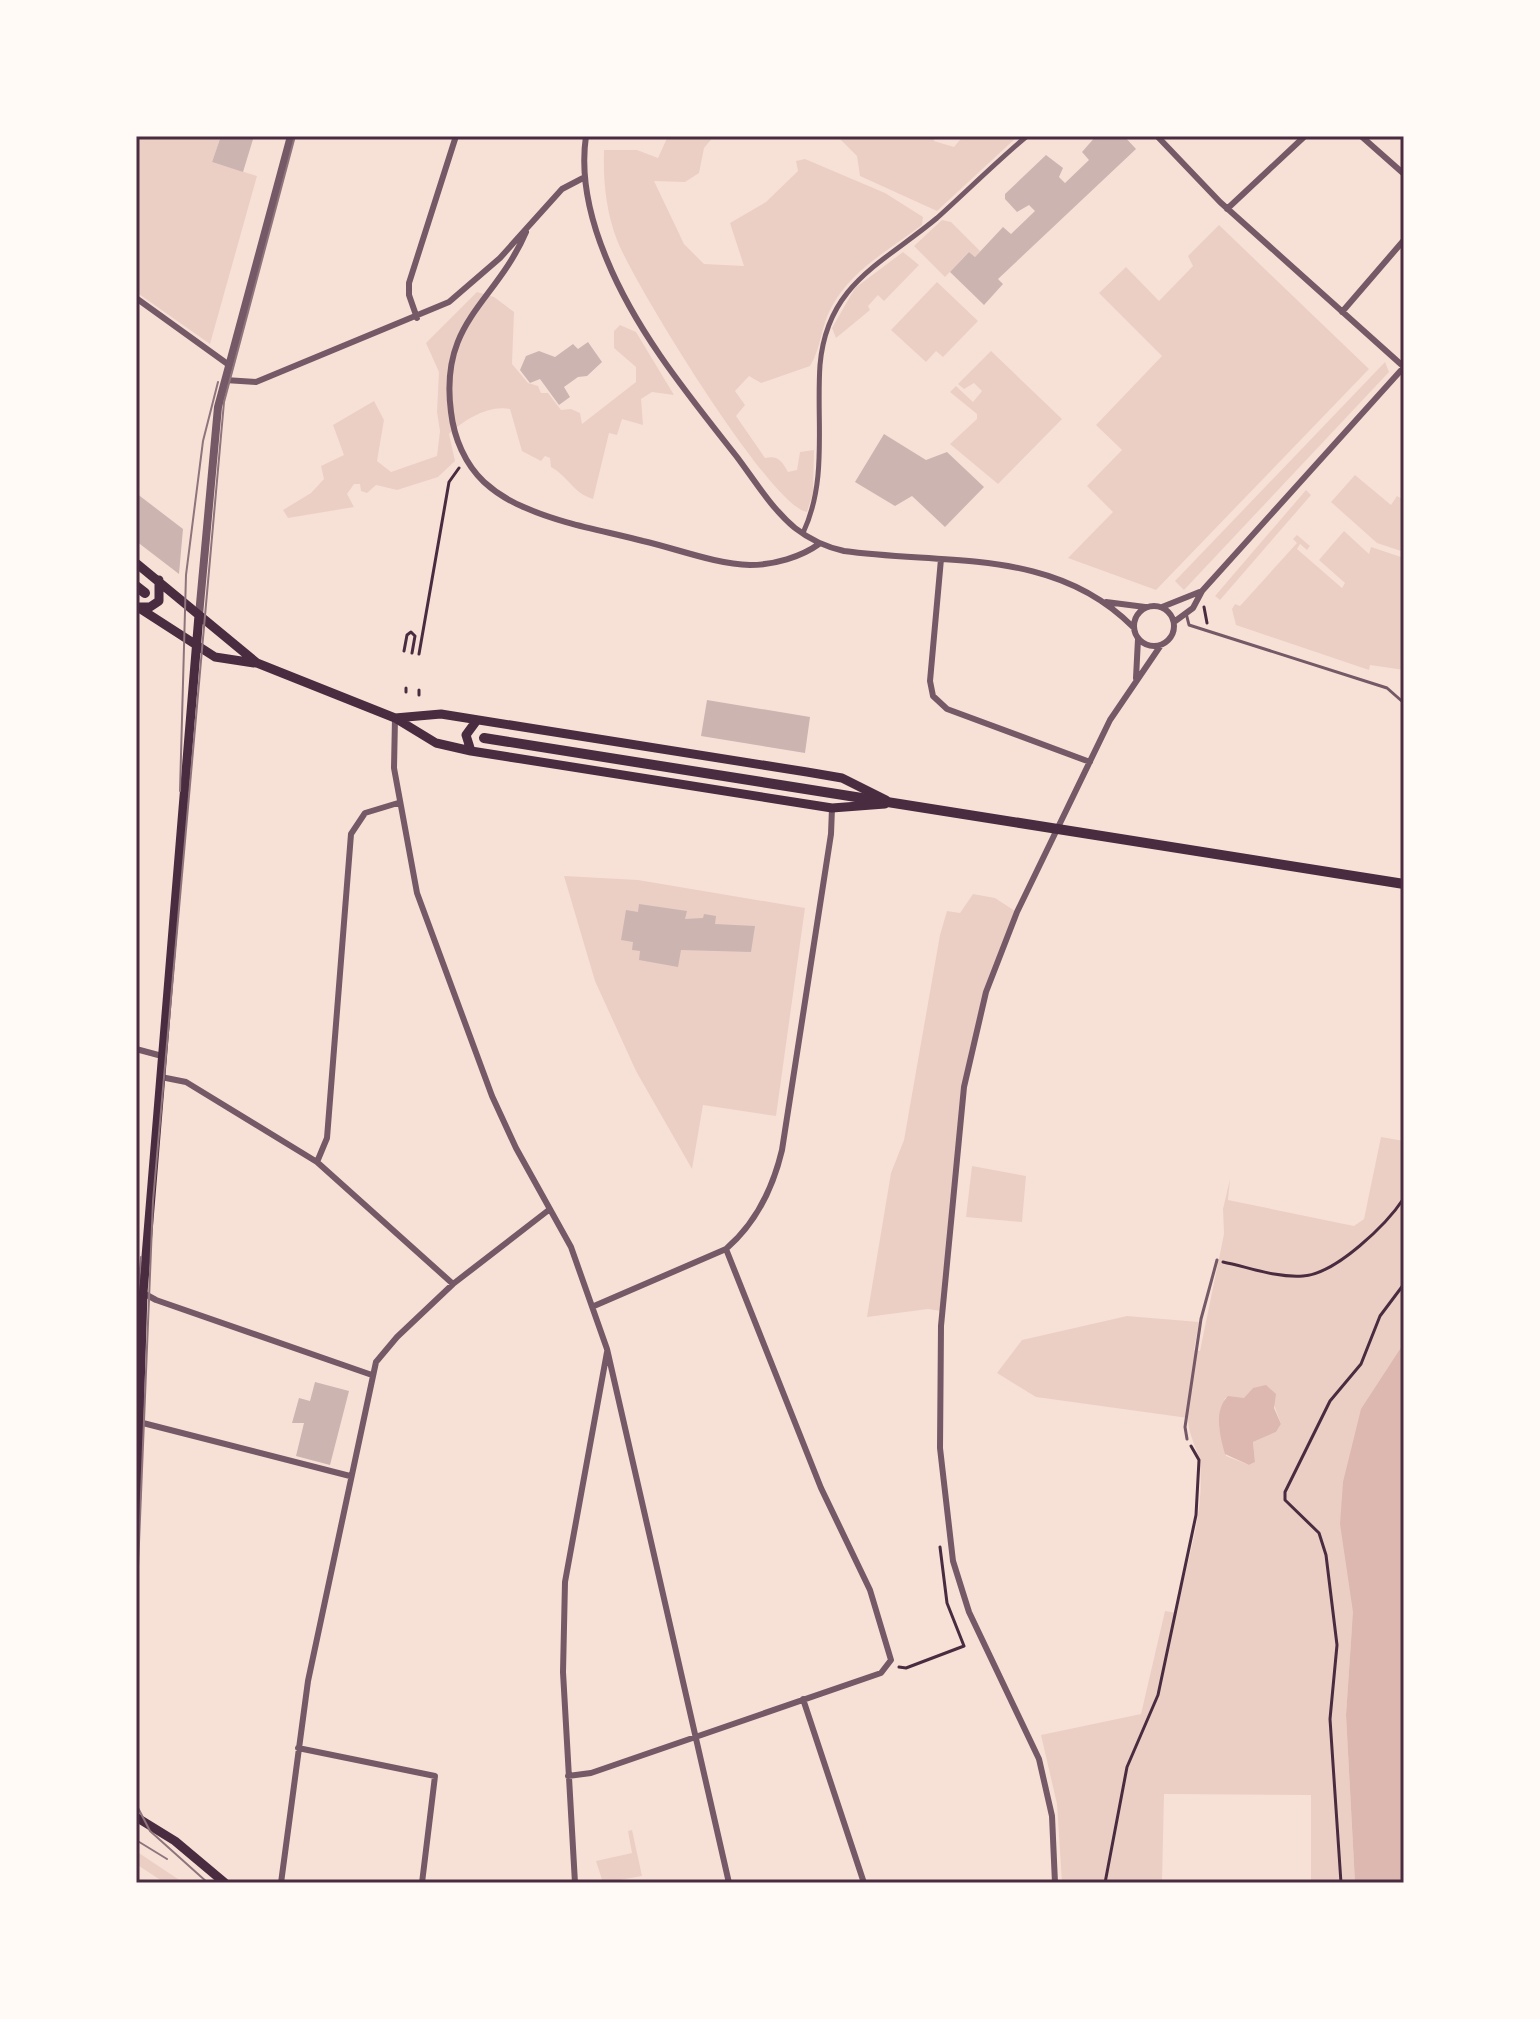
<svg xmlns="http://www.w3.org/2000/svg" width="1540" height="2019" font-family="'Times New Roman',serif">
	<rect width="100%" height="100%" fill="#f7e1d7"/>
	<path fill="#ebcfc5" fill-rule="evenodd" d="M 136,136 L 221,136 L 212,162 L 257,176 L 210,344 L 136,292 Z
		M 668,136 L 714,136 L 704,148 L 699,173 L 685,182 L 654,181 L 684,244 L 704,264 L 744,266 L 730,223 L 766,202 L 798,171 L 796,161 L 805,159 L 885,193 L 923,217 L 922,225 C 889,250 851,270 831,308 C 821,326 821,349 810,366 L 761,383 L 749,376 L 735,391 L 745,405 L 736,416 L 765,458 C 778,455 782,461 788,472 L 797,470 L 800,452 L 814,450 L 813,493 L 807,512 C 771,508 633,282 617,240 C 606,211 603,181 604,150 L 637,150 L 658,158 Z
		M 837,136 L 935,136 L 934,141 L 954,147 L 963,136 L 1018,136 L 937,211 L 860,176 L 857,156 Z
		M 942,220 L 951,222 L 980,251 L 975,257 L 969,252 L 945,277 L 914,246 Z
		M 1219,225 L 1369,369 L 1156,590 L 1068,558 L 1113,512 L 1087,486 L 1122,450 L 1096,425 L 1162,356 L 1099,293 L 1126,267 L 1159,301 L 1193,266 L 1188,256 Z
		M 903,252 L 919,265 L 884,301 L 878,295 L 868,306 L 870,310 L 836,338 L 832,328 L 855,288 Z
		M 937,282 L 978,321 L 943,357 L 936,351 L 926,362 L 891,330 Z
		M 477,292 L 494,297 L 514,312 L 512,364 L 528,383 L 538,386 L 541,393 L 548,393 L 561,410 L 571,409 L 580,413 L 582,424 L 636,382 L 636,367 L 614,348 L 614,331 L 620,325 L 636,332 L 674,395 L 652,392 L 641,399 L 643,425 L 622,419 L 617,435 L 609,433 L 593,499 C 573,493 569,477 551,467 L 550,458 L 545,456 L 541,461 L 522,451 L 510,409 C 488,405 464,420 449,434 L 455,461 L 438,477 L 397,490 L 376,485 L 367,493 L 361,491 L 360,484 L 354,484 L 347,494 L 354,507 L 288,518 L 283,510 L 311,493 L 324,479 L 321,466 L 344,455 L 333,425 L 374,401 L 384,420 L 377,461 L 391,472 L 437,456 L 440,431 L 437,412 L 439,372 L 426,343 Z
		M 991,351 L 1062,419 L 998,484 L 950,444 L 977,419 L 977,414 L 950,392 L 956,386 L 973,402 L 982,391 L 974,383 L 964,389 L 958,384 Z
		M 1385,362 L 1389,372 L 1184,590 L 1175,581 Z
		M 1355,475 L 1391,505 L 1397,496 L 1404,500 L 1404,552 L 1377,543 L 1331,502 Z
		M 1306,490 L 1311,495 L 1220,600 L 1215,596 Z
		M 1344,531 L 1369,554 L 1371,547 L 1404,558 L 1404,670 L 1370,665 L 1369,670 L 1236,625 L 1232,609 L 1235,604 L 1240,606 L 1297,543 L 1293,539 L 1297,535 L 1310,546 L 1307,550 L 1300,544 L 1297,549 L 1342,588 L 1345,583 L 1319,560 Z
		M 564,876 L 638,880 L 805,908 L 776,1116 L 703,1105 L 692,1169 L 636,1071 L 595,981 Z
		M 973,894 L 995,898 L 1015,911 L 969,1051 L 941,1311 L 928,1309 L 867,1317 L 891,1173 L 904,1140 L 940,935 L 947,911 L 960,913 Z
		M 1381,1137 L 1404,1141 L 1404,1433 L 1352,1628 L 1346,1715 L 1355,1883 L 1311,1883 L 1311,1795 L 1164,1794 L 1162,1883 L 1062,1883 L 1057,1804 L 1041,1735 L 1141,1714 L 1165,1611 L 1177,1613 C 1185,1564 1205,1515 1200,1465 C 1198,1448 1188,1436 1188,1418 L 1036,1397 L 997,1373 L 1022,1340 L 1127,1316 L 1199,1322 L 1194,1350 L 1200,1351 L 1224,1234 L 1223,1209 L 1230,1179 L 1228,1200 L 1354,1226 L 1364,1219 ZM 1253,1388 L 1274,1405 L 1281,1424 L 1276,1432 L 1253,1442 L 1255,1462 L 1249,1465 L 1226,1456 L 1219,1427 L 1225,1398 L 1245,1398 Z
		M 972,1166 L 1026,1176 L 1022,1222 L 966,1217 Z
		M 632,1830 L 642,1876 L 603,1883 L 596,1861 L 632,1853 L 628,1831 Z
		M 136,1851 L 184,1883 L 165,1883 L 136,1864 Z"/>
	<path fill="#dcb8b0" d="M 1404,1343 L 1404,1883 L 1355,1883 L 1346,1715 L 1353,1612 L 1340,1524 L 1343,1482 L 1361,1409 Z
		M 1266,1385 L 1276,1394 L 1274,1408 L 1281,1424 L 1276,1432 L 1253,1442 L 1255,1462 L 1249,1465 L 1225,1454 C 1220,1436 1213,1411 1228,1396 L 1244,1398 L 1253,1388 Z"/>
	<path fill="#ccb4b1" d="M 221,136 L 254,136 L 243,172 L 212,162 Z
		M 1096,136 L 1124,136 L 1136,149 L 998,279 L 1003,284 L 984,305 L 950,272 L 969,252 L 975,257 L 1003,227 L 1011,234 L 1035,211 L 1029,205 L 1017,212 L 1005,199 L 1005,194 L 1046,155 L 1063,168 L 1059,177 L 1065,183 L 1089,160 L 1082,152 Z
		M 588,342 L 602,362 L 587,376 L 578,377 L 564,387 L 570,397 L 559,405 L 540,379 L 530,383 L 520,370 L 526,356 L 539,351 L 555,357 L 573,344 L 578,349 Z
		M 884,434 L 926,460 L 947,452 L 984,487 L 945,527 L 912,496 L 895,506 L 855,482 Z
		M 136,493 L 183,529 L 179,574 L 136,541 Z
		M 707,700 L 810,717 L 805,753 L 701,736 Z
		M 639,904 L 687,911 L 685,919 L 703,918 L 704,914 L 716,916 L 715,924 L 755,926 L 751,952 L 681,950 L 678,967 L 639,960 L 640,951 L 632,950 L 633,942 L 621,940 L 626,910 L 638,912 Z
		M 315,1382 L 349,1391 L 330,1465 L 296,1456 L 304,1423 L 292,1423 L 299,1398 L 310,1401 Z"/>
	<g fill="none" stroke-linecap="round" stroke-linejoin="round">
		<path stroke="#4a2c40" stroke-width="3" d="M 1204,607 L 1207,623
			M 404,651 L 407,635 L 411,632 L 415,636 L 412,653
			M 419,654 L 449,482 L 459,468
			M 406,692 L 406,688
			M 419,695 L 419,690
			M 1223,1262 C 1248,1267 1276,1278 1303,1276 C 1336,1274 1387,1224 1404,1198
			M 899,1667 L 906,1668 L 964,1646 L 947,1603 L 940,1547
			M 1105,1883 L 1127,1767 L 1158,1695 L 1196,1515 L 1199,1460 L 1191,1446
			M 1341,1883 L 1330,1719 L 1337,1645 L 1326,1555 L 1319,1533 L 1285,1500 L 1285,1492 L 1330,1401 L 1361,1364 L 1380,1316 L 1404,1284"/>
		<path stroke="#755966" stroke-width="3" d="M 1186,613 L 1189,625 L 1387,688 L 1404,703
			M 1187,1439 L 1185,1427 L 1201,1319 L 1217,1260"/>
		<path stroke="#755966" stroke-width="5" d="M 803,533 C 828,480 816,422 820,365 C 827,284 882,264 937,218 C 967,191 996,162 1027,136"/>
		<path stroke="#755966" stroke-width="6" d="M 586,136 C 580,177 591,222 607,260 C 637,333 689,396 737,457 C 755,481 772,509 795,528 C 809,539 826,547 844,551 C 945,565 1054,547 1133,627
			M 1157,136 L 1220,202 L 1404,367
			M 1361,136 L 1404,174
			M 1227,209 L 1305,136
			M 526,232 C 495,304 439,321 451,412 C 454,438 465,464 484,482 C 496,493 511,502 526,508 C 562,524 605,531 643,541 C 678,549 715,564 750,565 C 774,565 801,557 819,544
			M 136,298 L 229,365
			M 1342,312 L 1404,240
			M 417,318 L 409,295 L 409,283 L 456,136
			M 225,380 L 256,382 L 449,302 L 500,258 L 562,189 L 585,177
			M 941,559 L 930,681 L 933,696 L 947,709 L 1090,762
			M 1106,602 L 1145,607
			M1134 626a20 20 0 1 1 40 0a20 20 0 1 1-40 0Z
			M 1162,607 L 1202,591
			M 1174,622 L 1193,608 L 1202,591 L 1404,367
			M 1136,678 L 1138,639
			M 395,718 L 394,768 L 417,893 L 492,1096 L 516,1148 L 571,1247 L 607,1349 L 729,1883
			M 136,1049 L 162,1056
			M 161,1077 L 186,1082 L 317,1162 L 453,1284
			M 317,1162 L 327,1138 L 351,834 L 365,813 L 398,803
			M 136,1289 L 156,1300 L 372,1375
			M 594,1306 L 726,1249 C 756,1223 773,1188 782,1150 L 831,834 L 832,808
			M 139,1422 L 350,1476
			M 803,1699 L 864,1883
			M 298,1748 L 435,1776 L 422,1883
			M 568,1776 L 591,1773 L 881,1673 L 891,1660 L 870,1590 L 821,1488 L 726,1249
			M 281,1883 L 308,1681 L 376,1362 L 397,1337 L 453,1284 L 550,1209
			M 575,1883 L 563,1672 L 565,1582 L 607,1352
			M 1055,1883 L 1052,1816 L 1039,1759 L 969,1612 L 953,1561 L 940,1448 L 941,1326 L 964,1087 L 986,992 L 1017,912 L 1110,720 L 1161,645"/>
		<path stroke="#755966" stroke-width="8" d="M 199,615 L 218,407 L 291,136"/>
		<path stroke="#4a2c40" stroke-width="9" d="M 136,563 L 257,663 L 395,718 L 436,743 L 471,751 L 832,808 L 885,804
			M 136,606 L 215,657 L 254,663
			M 138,607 L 150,607 L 159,601 L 159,580
			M 395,718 L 441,714 L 807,772 L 842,778 L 886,800
			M 471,751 L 466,735 L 477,720
			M 136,1518 L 143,1293 L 199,615
			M 136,1817 L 175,1841 L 225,1883"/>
		<path stroke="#4a2c40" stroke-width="10" d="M 136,586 L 145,593
			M 484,738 L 1404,884"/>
		<path stroke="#8f747c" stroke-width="2" d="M 180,791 L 186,575 L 203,441 L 218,382
			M 136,1315 L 141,1257
			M 136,1616 L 153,1201 L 224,402 L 295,136
			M 136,1804 L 150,1831 L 208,1883
			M 136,1840 L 167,1859"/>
	</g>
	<rect width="1540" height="2019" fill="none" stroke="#fffaf5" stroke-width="276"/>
	<rect x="138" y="138" width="1264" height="1743" fill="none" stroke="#4a2c40" stroke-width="3"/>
</svg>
